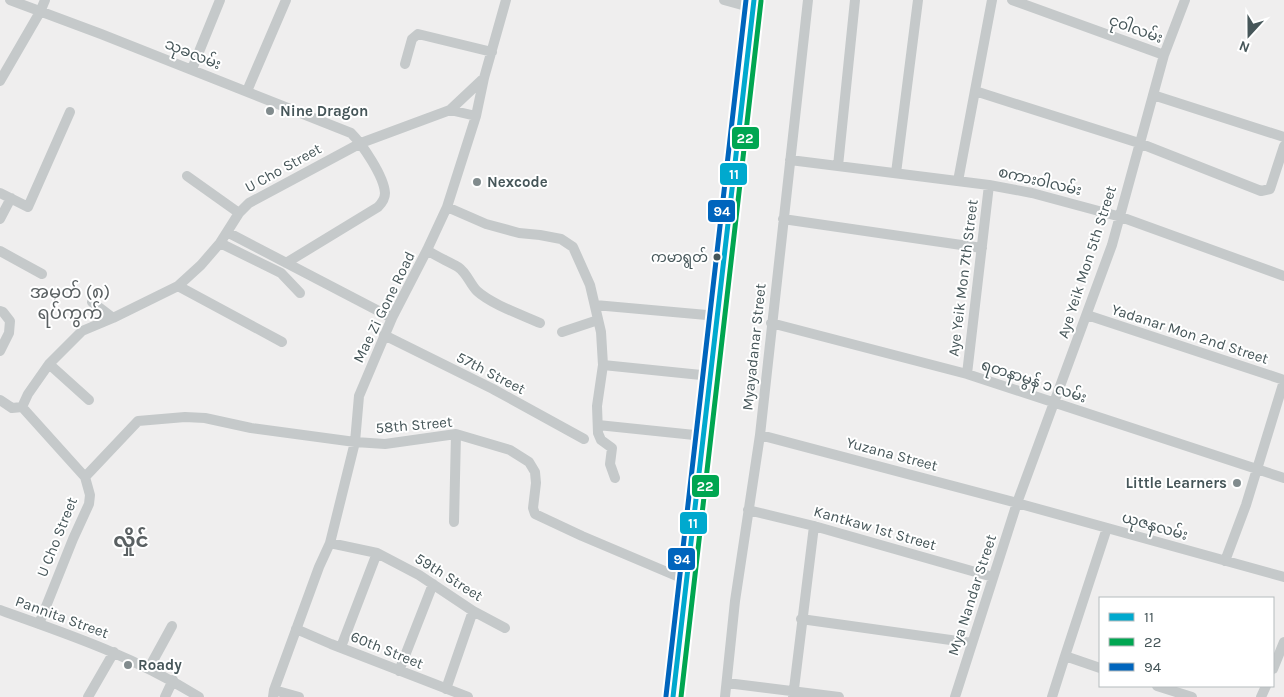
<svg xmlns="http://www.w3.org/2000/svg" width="1284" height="697" font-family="Karla,'Noto Sans Myanmar',sans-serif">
	<rect width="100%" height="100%" fill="#efeeee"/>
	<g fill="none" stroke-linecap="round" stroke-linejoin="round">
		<path stroke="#c5c9ca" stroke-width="10" d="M 10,0 L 101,34 L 351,133 C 362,144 384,176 385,193 C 385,199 382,203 378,207 L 286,263
			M 724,0 L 753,8
			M 1012,0 L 1164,55
			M 405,64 L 412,39 L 418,34 L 492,52
			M 192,69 L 220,0
			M 0,81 L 40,12 L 45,0
			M 247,91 L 286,0
			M 975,91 L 1139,143 L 1261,191 L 1270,189 L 1284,146
			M 1153,95 L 1284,137
			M 450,110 L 476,116
			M 790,160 L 989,185 L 1032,193 L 1121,217 L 1284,276
			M 838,166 L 855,0
			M 896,173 L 918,0
			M 187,176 L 239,213
			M 958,181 L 992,0
			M 0,193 L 28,207 L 70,112
			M 447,207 L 486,224 L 519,233 L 540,235 L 561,239 L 573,247 L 590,285 L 601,332 L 603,365 L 597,406 L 598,433 L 601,440 L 612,448 L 610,464 L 615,478
			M 0,219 L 11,198
			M 783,219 L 982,248
			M 227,232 L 392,318
			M 220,243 L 281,273 L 300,293
			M 427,250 C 437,257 448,261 458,267 C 467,273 470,284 477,291 C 491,304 522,315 540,323
			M 0,251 L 42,274
			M 178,286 L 282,342
			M 92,302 L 113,318
			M 595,305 L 718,316
			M 0,311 L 3,312 L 10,321 L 9,333 L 0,351
			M 1087,315 L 1284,380
			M 771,323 L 967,374 L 1284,478
			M 562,332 L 598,320
			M 384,335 L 493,389 L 584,439
			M 49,364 L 89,400
			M 603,365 L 711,376
			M 967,374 L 989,185
			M 0,400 L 12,408 L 22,407
			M 22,407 L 28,394 L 49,364 L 82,331 L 113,318 L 178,286 L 201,265 L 220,243 L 239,213 L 249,203 L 361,143 L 450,110 L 484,78
			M 22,407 L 85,477 L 90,495 L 89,504 L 73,539 L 39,624
			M 598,425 L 704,436
			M 760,435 L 1017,503 L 1284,577
			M 85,477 L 138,421 L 185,417 L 205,418 L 251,428 L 355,442 L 385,444 L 456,434 L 510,450 L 529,462 L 535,472 L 536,483 L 533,508 L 535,514 L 582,536 L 686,580
			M 748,510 L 814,526 L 993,577
			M 454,522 L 456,434
			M 330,543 L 377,553 L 419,575 L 473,611 L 505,628
			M 1225,561 L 1246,505 L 1284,381
			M 0,610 C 71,635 135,657 199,697
			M 801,619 L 972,643
			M 296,629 L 331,644 L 468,697
			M 341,647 L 377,553
			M 149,668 L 172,626
			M 1100,668 L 1065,656 L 1107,528
			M 1273,669 L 1284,642
			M 399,671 L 433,584
			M 727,683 L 839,697
			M 1157,686 L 1192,697
			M 446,689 L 473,611
			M 274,690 L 299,697
			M 88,697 L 114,652
			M 165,697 L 173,680
			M 273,697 L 274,690 L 319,567 L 330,543 L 355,442 L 359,396 L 392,318 L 427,250 L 447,207 L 476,116 L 484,78 L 506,0
			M 725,697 L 735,601 L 760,435 L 808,0
			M 793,697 L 814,526
			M 955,697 L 1017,503 L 1112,245 L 1164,55 L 1185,0
			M 1052,697 L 1065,656
			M 1261,697 L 1266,686"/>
		<path stroke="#c5c9ca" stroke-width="14" d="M 673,697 L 754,0"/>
		<g stroke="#fff" stroke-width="9">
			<path id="bus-1" d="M 673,697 L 754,0"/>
		</g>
		<g stroke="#fff" stroke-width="9">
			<path id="bus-2" d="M 681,697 L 761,1"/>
		</g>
		<g stroke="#fff" stroke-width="9">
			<path id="bus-3" d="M 666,696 L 746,0"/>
		</g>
		<use href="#bus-1" stroke="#00a9ce" stroke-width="5"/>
		<use href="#bus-2" stroke="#00a651" stroke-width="5"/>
		<use href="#bus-3" stroke="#0065bd" stroke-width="5"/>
	</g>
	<g fill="#818b8d" stroke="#fff" stroke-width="2">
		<circle cx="270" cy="111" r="5"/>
		<circle cx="477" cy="182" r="5"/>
		<circle cx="1237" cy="483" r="5"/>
		<circle cx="128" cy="665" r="5"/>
	</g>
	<circle fill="#465659" stroke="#fff" stroke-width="2" cx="717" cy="257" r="4.5"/>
	<g text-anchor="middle" stroke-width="4" stroke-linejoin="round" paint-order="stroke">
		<g font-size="14" fill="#465659" stroke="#fff" text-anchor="end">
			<text x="708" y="262">ကမာရွတ်</text>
		</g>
		<g font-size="15" fill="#465659" stroke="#fff">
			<text transform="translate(1136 29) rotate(20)" y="5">ငုဝါလမ်း</text>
			<text transform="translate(193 54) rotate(22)" y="5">သုခလမ်း</text>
			<text transform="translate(283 168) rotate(-29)" y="5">U Cho Street</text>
			<text transform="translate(1040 181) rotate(13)" y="5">စကား၀ါလမ်း</text>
			<text transform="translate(1087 262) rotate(-72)" y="5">Aye Yeik Mon 5th Street</text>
			<text transform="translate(963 278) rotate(-83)" y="5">Aye Yeik Mon 7th Street</text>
			<text transform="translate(384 307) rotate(-64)" y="5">Mae Zi Gone Road</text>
			<text transform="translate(1190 334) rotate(18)" y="5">Yadanar Mon 2nd Street</text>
			<text transform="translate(754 347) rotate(-84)" y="5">Myayadanar Street</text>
			<text transform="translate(491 373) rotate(27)" y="5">57th Street</text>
			<text transform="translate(1034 381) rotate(18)" y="5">ရတနာမွန် ၁ လမ်း</text>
			<text transform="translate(414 425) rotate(-5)" y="5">58th Street</text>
			<text transform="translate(892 454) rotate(15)" y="5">Yuzana Street</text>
			<text transform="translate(1155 526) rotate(16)" y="5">ယုဇနလမ်း</text>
			<text transform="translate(875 528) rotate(16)" y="5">Kantkaw 1st Street</text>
			<text transform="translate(57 537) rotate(-68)" y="5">U Cho Street</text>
			<text transform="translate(449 577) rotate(32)" y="5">59th Street</text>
			<text transform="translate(972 595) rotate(-72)" y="5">Mya Nandar Street</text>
			<text transform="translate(62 617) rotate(20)" y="5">Pannita Street</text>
			<text transform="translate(387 650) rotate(22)" y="5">60th Street</text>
		</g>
		<g font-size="15" font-weight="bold" fill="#465659" stroke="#fff" text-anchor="start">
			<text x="280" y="116">Nine Dragon</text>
			<text x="487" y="187">Nexcode</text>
			<text x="1227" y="488" text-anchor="end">Little Learners</text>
			<text x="138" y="670">Roady</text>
		</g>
		<g font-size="18" fill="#5a6062" stroke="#fff">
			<text x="70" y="298">အမှတ် (၈)<tspan x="70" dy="21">ရပ်ကွက်</tspan></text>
		</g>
		<g font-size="20" font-weight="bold" fill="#5a6062" stroke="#fff">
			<text x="131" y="547">လှိုင်</text>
		</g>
	</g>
	<g stroke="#fff" stroke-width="2">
		<rect x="731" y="126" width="29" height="24" rx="5" fill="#00a651"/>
		<rect x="719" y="162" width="29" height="24" rx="5" fill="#00a9ce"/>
		<rect x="707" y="199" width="29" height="24" rx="5" fill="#0065bd"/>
		<rect x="691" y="474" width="29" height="24" rx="5" fill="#00a651"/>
		<rect x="679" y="511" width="29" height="24" rx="5" fill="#00a9ce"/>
		<rect x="667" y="547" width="29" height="24" rx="5" fill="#0065bd"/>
	</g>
	<g font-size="14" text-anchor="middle" font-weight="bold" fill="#fff">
		<text x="745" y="143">22</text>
		<text x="734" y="179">11</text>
		<text x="722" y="216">94</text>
		<text x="705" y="491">22</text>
		<text x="693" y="528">11</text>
		<text x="682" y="564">94</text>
	</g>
	<rect x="1099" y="597" width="175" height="90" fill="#ffffff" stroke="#b5bbbd"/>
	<rect x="1109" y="613" width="25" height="8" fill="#00a9ce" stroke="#b5bbbd"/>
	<text x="1144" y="622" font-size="15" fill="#465659">11</text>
	<rect x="1109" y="638" width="25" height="8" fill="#00a651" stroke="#b5bbbd"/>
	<text x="1144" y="647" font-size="15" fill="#465659">22</text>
	<rect x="1109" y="663" width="25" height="8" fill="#0065bd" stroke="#b5bbbd"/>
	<text x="1144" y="672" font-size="15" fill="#465659">94</text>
	<g transform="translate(1249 35) rotate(201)" stroke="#ffffff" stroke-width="4" paint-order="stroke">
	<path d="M0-4L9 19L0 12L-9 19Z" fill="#465659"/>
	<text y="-8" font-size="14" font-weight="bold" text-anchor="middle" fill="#465659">N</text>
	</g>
</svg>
